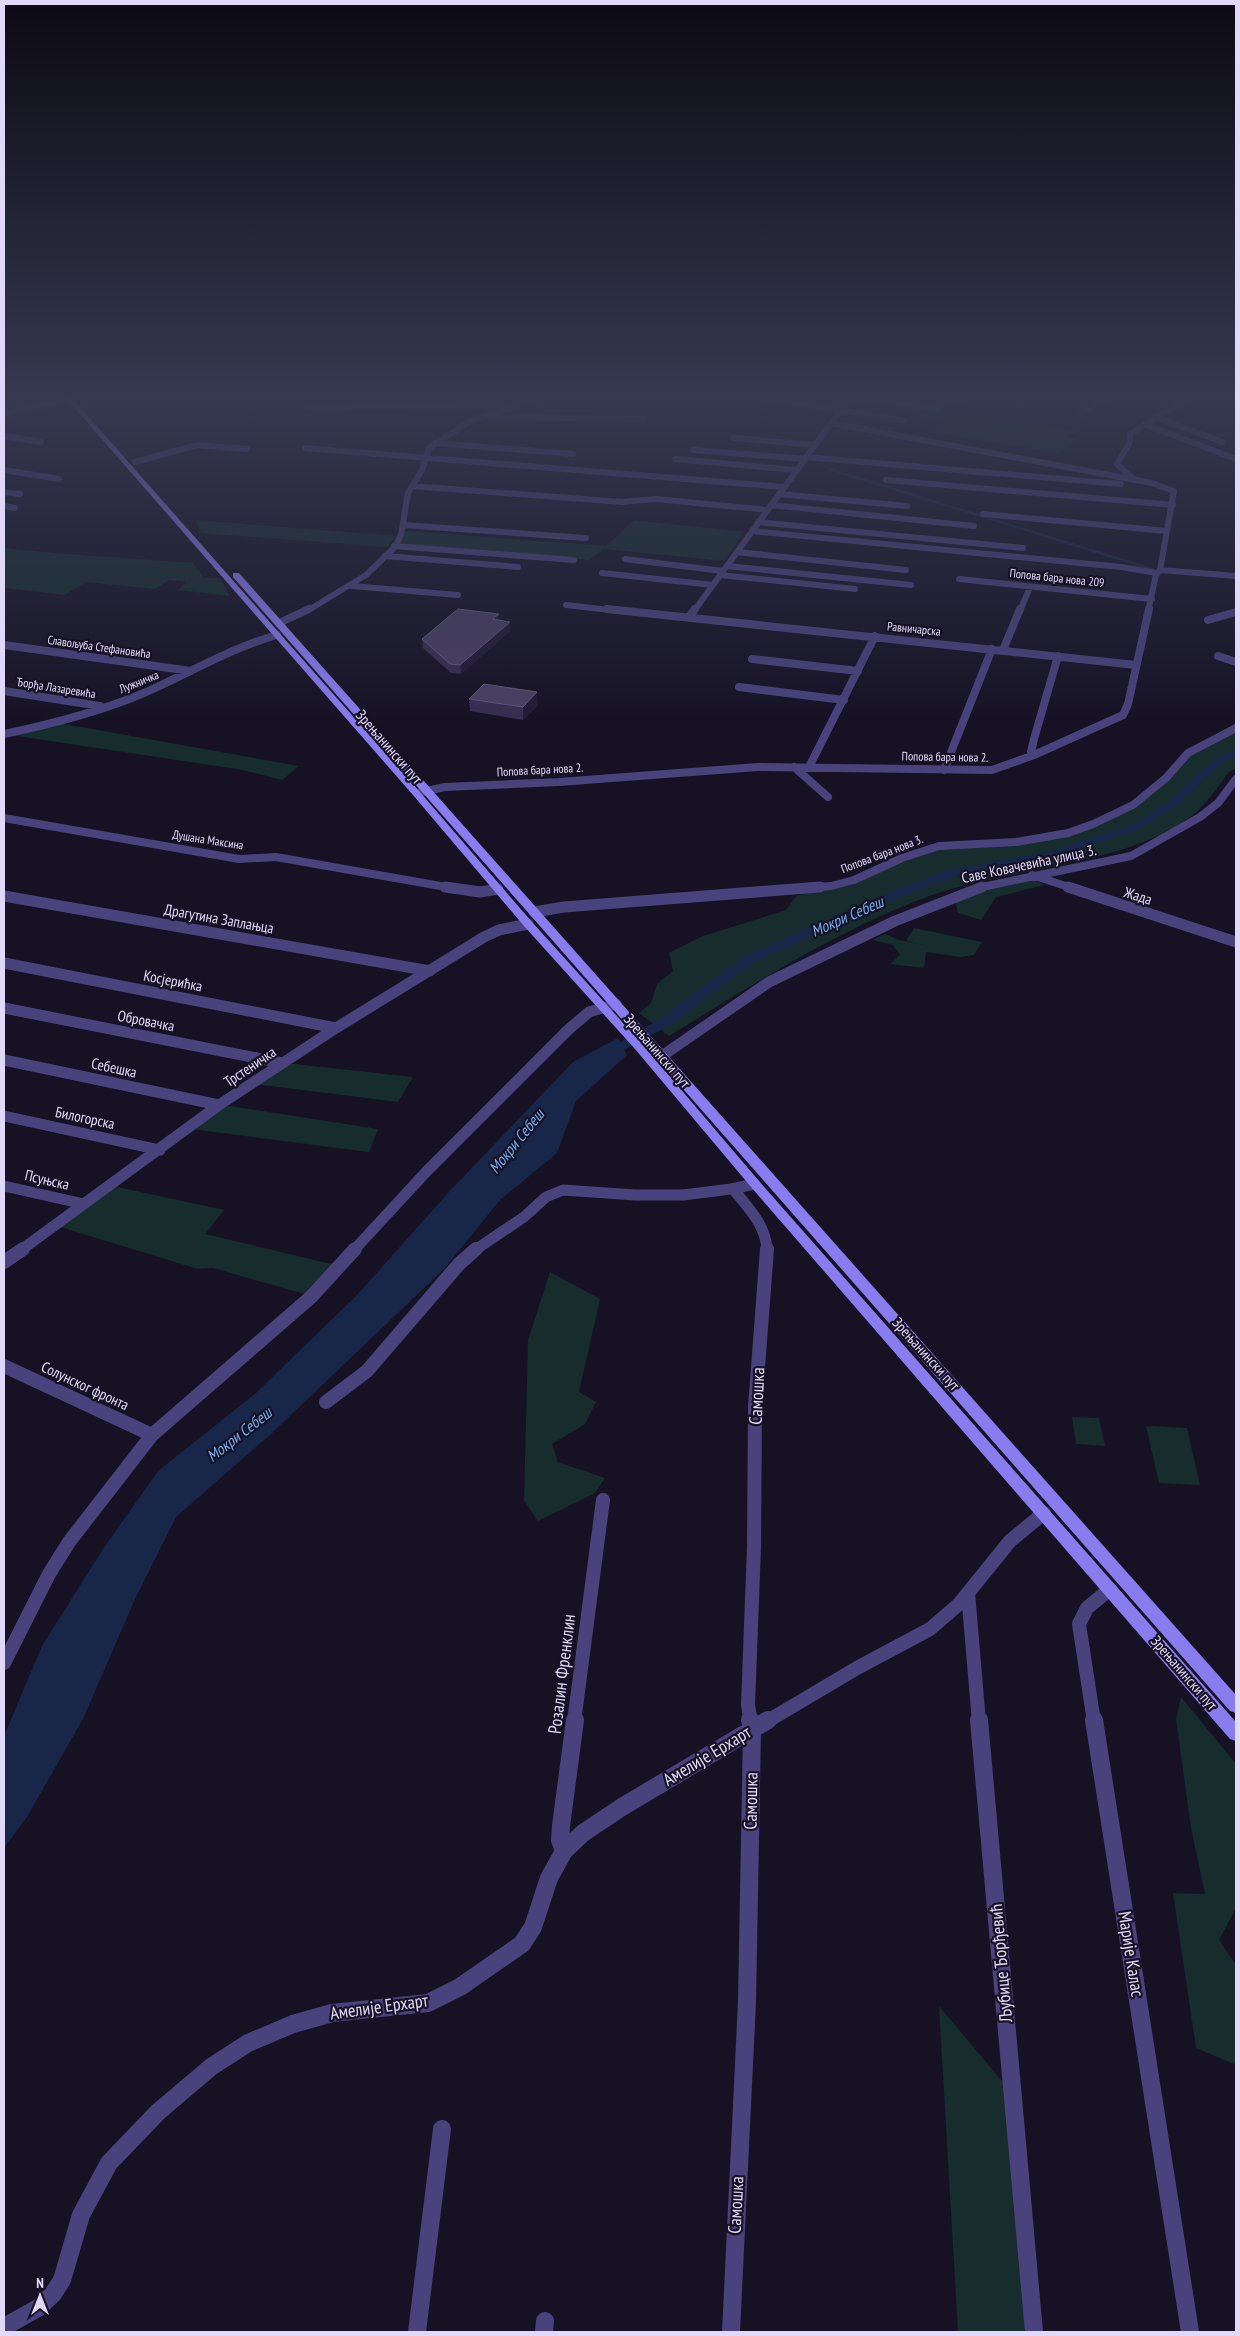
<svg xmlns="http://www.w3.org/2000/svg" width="1240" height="2336" font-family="'PT Sans Narrow',sans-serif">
	<rect width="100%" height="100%" fill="#161224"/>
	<path fill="#162c2d" d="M 826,397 L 872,397 L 1014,423 L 1018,420 L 1077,432 L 1066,436 L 1077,439 L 1059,453 L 929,431 L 948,421 Z
		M 195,520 L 395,536 L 387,547 L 201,533 Z
		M 634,520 L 744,532 L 724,561 L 603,549 L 589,560 L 398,545 L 406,531 L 606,546 Z
		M 4,548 C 67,555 130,558 193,563 L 204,578 L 220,578 L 230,596 L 178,590 L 186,582 L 169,580 L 155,589 L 86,582 L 65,595 L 4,588 Z
		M 53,722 L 299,766 L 282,780 L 243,770 L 4,734 Z
		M 1236,728 L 1236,768 L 1229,772 C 1218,786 1206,806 1190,817 C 1122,866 1015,867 935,894 C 840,928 754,984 669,1036 L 639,1013 L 651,1003 L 657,984 L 673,971 L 669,953 L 703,936 L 786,910 L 796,896 L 854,880 L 921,851 L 1068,833 L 1133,805 L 1188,753 Z
		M 1028,878 L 1045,885 L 996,897 L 981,920 L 958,913 L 955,900 L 973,892 Z
		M 914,928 L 982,942 L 974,955 L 961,957 L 926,952 L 924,968 L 890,964 L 900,955 L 893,945 L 872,940 L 885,934 L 899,940 L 933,947 L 906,941 Z
		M 286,1063 L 413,1077 L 398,1102 L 254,1084 Z
		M 223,1105 L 378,1129 L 369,1152 L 191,1129 Z
		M 113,1186 L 224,1210 L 205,1234 L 344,1267 L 315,1297 L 213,1268 L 198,1269 L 57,1226 Z
		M 550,1272 L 600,1299 L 579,1392 L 596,1402 L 585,1424 L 552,1444 L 558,1462 L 605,1478 L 595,1493 L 538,1521 L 524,1500 L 528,1340 Z
		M 1072,1417 L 1099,1418 L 1105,1446 L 1076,1444 Z
		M 1146,1426 L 1187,1428 L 1200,1485 L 1159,1483 Z
		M 1181,1697 L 1236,1764 L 1236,1908 L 1219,1940 L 1236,1965 L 1236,2065 L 1196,2048 L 1173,1893 L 1205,1894 L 1191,1828 L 1176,1719 Z
		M 939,2006 L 1012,2093 L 1034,2332 L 958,2332 Z"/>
	<path fill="#172649" d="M 618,1038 L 627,1055 L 576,1101 L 557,1153 L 500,1200 L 444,1269 L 271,1434 L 176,1517 L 135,1599 L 83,1719 L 27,1817 L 4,1848 L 4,1736 L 42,1646 L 103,1549 L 158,1471 L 256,1393 L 358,1294 L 448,1193 L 573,1062 Z"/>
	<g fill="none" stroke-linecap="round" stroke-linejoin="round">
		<path stroke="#172649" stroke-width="2.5" d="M 829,469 L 1152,569"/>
		<path fill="#172649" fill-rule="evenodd" d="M 1236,749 L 1236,756 L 1223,763 L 1175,807 L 1136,831 L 1048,859 L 952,877 L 879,906 L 755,962 L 670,1025 L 610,1058 L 605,1059 L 598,1055 L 660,1019 L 745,956 L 871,900 L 945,871 L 1046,852 L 1128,827 L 1167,803 L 1215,759 Z"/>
		<path stroke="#49427d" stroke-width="6" d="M 762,397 L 905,421
			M 872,397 L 937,409
			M 946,397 L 960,400
			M 1231,397 L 1236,400
			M 307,407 L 502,405
			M 1081,413 L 1107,397
			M 4,414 L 69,398
			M 490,417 L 644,419
			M 1155,417 L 1222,442
			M 831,423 L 1152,483 L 1174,491 L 1160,570 L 1156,575 L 1148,611
			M 1144,424 L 1236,459
			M 4,436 L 41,442
			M 734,438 L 815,445
			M 436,443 L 573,454
			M 305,448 L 784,487
			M 693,450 L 805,459
			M 806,457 L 1121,484
			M 675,459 L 796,470
			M 135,462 L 197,445 L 247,449
			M 4,470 L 59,479
			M 1132,478 L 1117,464 L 1130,442 L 1130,434 L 1189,397
			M 886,480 L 1173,505
			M 412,486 L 622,502 L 656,499 L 768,510
			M 4,492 L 20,494
			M 779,494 L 907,506
			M 771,505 L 974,526
			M 4,506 L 15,508
			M 983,514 L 1167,531
			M 758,522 L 1023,548
			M 403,525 L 586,538
			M 752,531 L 1121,567 L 1157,573
			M 394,546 L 574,560
			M 737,552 L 906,570
			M 385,556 L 518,567
			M 625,559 L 723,571
			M 727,566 L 911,585
			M 1160,570 L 1236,576
			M 602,573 L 713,585
			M 720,575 L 855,589
			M 959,579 L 1152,599
			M 352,586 L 458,595
			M 566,605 L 619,611
			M 307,611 L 366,575 L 394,548 L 401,535 L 408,493 L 422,470 L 429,448 L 470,421 L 539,397
			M 694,611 L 840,411
			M 1020,611 L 1030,587"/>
		<path stroke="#49427d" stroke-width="8" d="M 607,609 L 1136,665
			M 689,617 L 695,609
			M 1208,620 L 1236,612
			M 279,623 L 309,609
			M 4,645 L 191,671
			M 1003,650 L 1020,609
			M 1218,656 L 1236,662
			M 752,659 L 858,671
			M 739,687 L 844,700
			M 4,691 L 100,706
			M 4,734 C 52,724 99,712 144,693 C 188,674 230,648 277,635
			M 1034,755 L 1031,752 L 1034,739 L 1058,656
			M 794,767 L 828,797
			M 809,767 L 875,636
			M 944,770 L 992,649
			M 417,793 L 445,787 L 559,782 L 758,767 L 992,770 L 1034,755 L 1123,715 L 1128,704 L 1149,609
			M 4,818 L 239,859 L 276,857 L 452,888
			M 1032,875 L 1072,888
			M 804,888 L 831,886 L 854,880 L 902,858 L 939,846 L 1016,842 L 1068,833 L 1093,824 L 1133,805 L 1166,778 L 1188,753 L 1236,728
			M 977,888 L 1131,856 L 1200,817 L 1218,803 L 1236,779"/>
		<path stroke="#49427d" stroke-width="11" d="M 445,887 L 480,892 L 498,889
			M 1068,887 L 1236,942
			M 4,896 L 430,971
			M 534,912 L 564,907 L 820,887
			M 4,963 L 336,1028
			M 4,1008 L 282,1063
			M 662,1056 L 769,982 L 895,921 L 982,887
			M 4,1060 L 219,1105
			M 4,1116 L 160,1150
			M 4,1186 L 84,1204
			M 734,1190 C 749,1209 766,1225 767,1250
			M 21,1250 L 219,1105 L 336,1028 L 484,937 L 499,930 L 528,924
			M 354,1250 L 426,1172 L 569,1029 L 589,1012 L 616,1004
			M 475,1250 L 524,1217 L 546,1197 L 563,1190 L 635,1195 L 683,1195 L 731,1189 L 755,1184"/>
		<path stroke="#49427d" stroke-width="14" d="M 4,1262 L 23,1249
			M 4,1366 L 152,1435
			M 326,1402 L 367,1371 L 459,1264 L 476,1249
			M 968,1593 L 979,1722
			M 4,1663 L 49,1574 L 69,1542 L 152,1435 L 311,1297 L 355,1249
			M 574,1722 L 603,1500
			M 751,1722 L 748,1705 L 754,1547 L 755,1407 L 767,1249
			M 766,1722 L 857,1668 L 930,1629 L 959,1604 L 1010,1541 L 1044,1513
			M 1094,1722 L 1079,1624 L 1087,1608 L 1110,1589"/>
		<path stroke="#49427d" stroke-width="18" d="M 979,1720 L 1034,2332
			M 1094,1720 L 1190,2332
			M 564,1851 L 560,1840 L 561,1826 L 575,1720
			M 4,2327 L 38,2308 L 53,2294 L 62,2280 L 81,2215 L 109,2163 L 158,2112 L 211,2067 L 248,2043 L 293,2024 L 332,2013 L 428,2003 L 460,1987 L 522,1944 L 533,1927 L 549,1878 L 564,1851 L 583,1833 L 622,1807 L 768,1720
			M 417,2332 L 442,2129
			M 544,2332 L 545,2321
			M 731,2332 L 747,2002 L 752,1730 L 750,1720"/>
		<path fill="#887cef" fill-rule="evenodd" d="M 65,397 L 71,397 L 419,791 L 532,922 L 643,1045 L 759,1181 L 1236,1722 L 1236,1741 L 1230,1739 L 751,1187 L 635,1049 L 524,926 L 413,795 Z
			M 233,573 L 239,573 L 1236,1695 L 1236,1713 L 1230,1711 L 233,577 Z"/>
	</g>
	<path fill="#372d50" d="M 499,614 L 499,620 L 510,631 L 461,674 L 451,673 L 423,648 L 422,639 Z
		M 469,699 L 538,705 L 523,720 L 470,711 Z"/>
	<path fill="#221a37" d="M 499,614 L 499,623 L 493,619 Z
		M 510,622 L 510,631 L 461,674 L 460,665 Z
		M 537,692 L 538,705 L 523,720 L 523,707 Z"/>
	<path fill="#493f62" stroke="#61587a" d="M 458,609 L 499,614 L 493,619 L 510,622 L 460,665 L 450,664 L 422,639 Z
		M 484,684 L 537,692 L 523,707 L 469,699 Z"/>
	<linearGradient id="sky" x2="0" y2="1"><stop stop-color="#0c0a14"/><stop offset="0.55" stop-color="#363950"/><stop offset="1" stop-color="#363950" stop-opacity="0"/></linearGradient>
	<rect width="1240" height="724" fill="url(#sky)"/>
	<g text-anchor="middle" stroke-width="4.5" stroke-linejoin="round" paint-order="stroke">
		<g font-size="12" fill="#e0d9fa" stroke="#161224">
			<text transform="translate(1057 578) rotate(6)" y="4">Попова бара нова 209</text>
			<text transform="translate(914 629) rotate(6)" y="4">Равничарска</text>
			<text transform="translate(99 647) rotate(8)" y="4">Славољуба Стефановића</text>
			<text transform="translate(139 682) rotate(-22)" y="4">Лужничка</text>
			<text transform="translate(56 688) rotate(9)" y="4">Ђорђа Лазаревића</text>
			<text transform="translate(945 757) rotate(1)" y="4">Попова бара нова 2.</text>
			<text transform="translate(540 770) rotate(-3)" y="4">Попова бара нова 2.</text>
			<text transform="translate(208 840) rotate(9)" y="4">Душана Максина</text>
			<text transform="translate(882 854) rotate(-21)" y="4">Попова бара нова 3.</text>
		</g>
		<g font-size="15" fill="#e0d9fa" stroke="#161224">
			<text transform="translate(389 747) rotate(49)" y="5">Зрењанински пут</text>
			<text transform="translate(1029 864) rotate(-12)" y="5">Саве Ковачевића улица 3.</text>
			<text transform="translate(1138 896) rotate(17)" y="5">Жада</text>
			<text transform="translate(219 919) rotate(10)" y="5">Драгутина Заплањца</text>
			<text transform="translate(173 981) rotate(11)" y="5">Косјерићка</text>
			<text transform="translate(146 1021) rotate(11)" y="5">Обровачка</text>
			<text transform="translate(657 1051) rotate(49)" y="5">Зрењанински пут</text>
			<text transform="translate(250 1067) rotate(-34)" y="5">Трстеничка</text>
			<text transform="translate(114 1068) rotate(12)" y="5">Себешка</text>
			<text transform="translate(85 1118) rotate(12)" y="5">Билогорска</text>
			<text transform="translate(47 1180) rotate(13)" y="5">Псуњска</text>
			<text transform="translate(926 1354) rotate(48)" y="5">Зрењанински пут</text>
			<text transform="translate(85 1386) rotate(25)" y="5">Солунског фронта</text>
			<text transform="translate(1184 1673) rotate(49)" y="5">Зрењанински пут</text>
		</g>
		<g font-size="16" font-style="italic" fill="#74acee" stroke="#161224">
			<text transform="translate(847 916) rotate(-24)" y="6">Мокри Себеш</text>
			<text transform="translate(516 1141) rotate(-51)" y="6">Мокри Себеш</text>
			<text transform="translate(239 1434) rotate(-38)" y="6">Мокри Себеш</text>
		</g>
		<g font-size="18" fill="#e0d9fa" stroke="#161224">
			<text transform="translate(757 1396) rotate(-87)" y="6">Самошка</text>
			<text transform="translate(562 1674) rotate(-83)" y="6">Розалин Френклин</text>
			<text transform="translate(707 1756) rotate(-31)" y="6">Амелије Ерхарт</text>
			<text transform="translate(751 1801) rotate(-89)" y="6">Самошка</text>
			<text transform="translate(1131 1954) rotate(81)" y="6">Марије Калас</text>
			<text transform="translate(1001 1963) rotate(-95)" y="6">Љубице Ђорђевић</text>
			<text transform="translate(379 2007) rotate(-8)" y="6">Амелије Ерхарт</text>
			<text transform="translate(736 2205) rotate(-87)" y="6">Самошка</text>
		</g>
	</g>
	<rect width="1240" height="2336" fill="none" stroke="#e0d9fa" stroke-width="10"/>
	<g transform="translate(40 2296)" stroke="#161224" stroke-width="4" paint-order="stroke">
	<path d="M0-4L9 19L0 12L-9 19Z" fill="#e0d9fa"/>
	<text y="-8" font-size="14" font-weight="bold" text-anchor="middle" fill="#e0d9fa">N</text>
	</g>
</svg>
